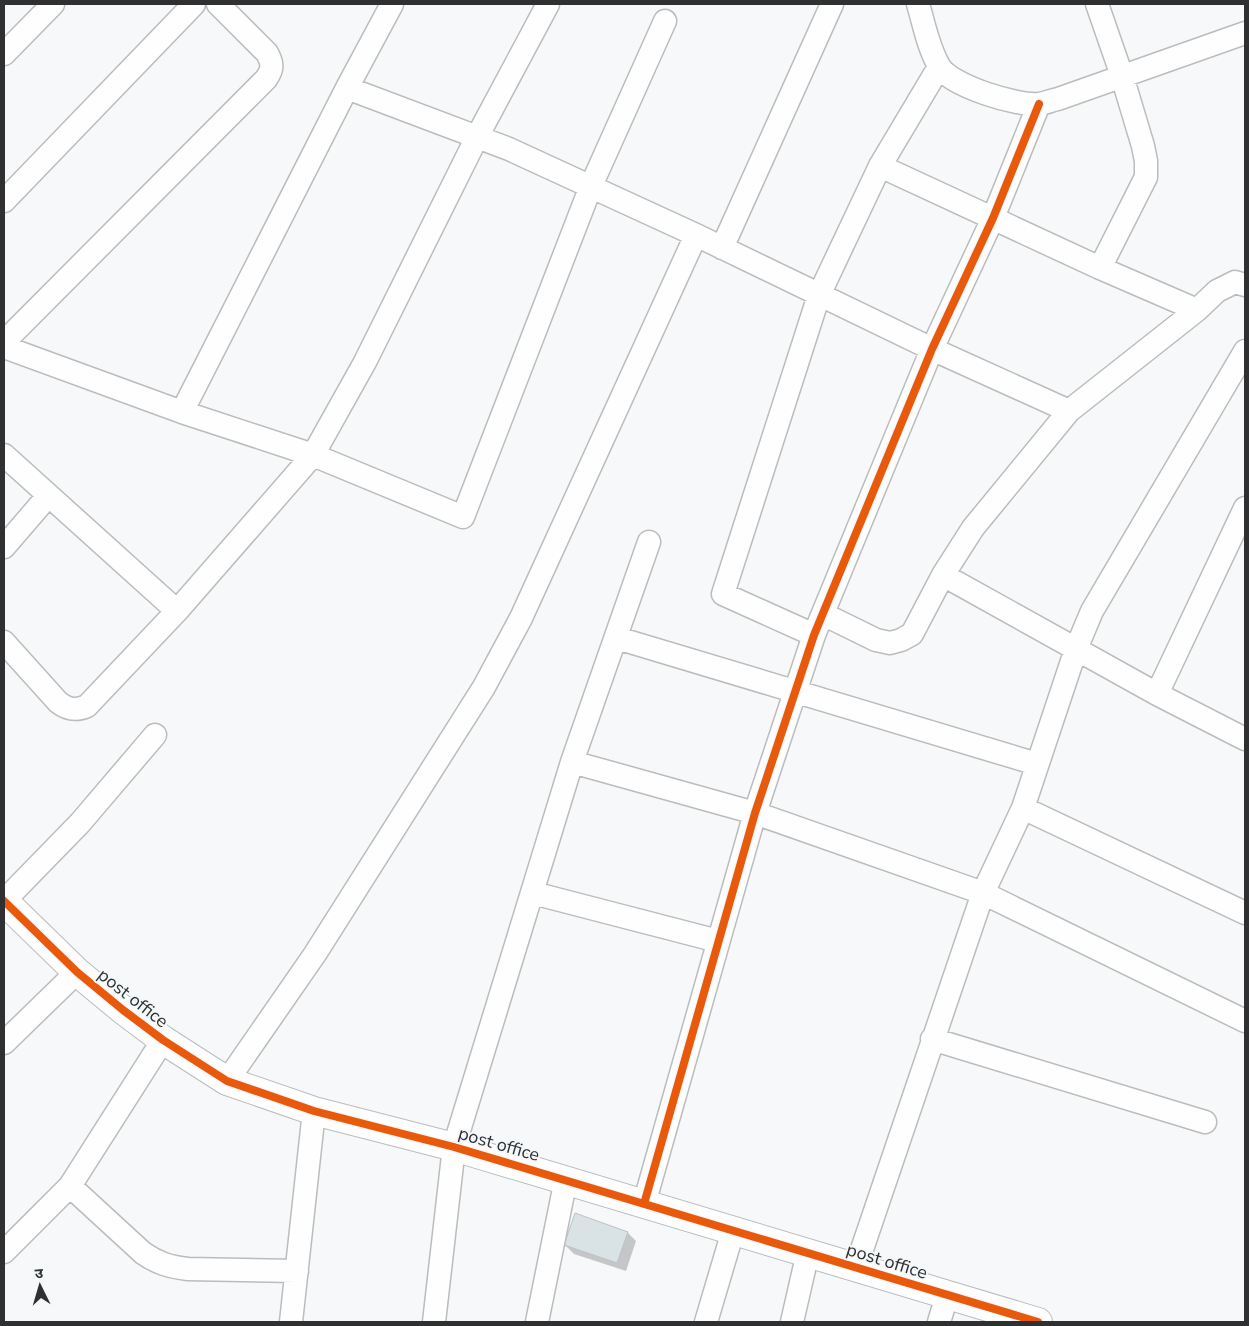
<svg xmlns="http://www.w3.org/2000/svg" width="1249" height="1326" font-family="'Nunito Sans','Noto Sans Devanagari',sans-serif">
	<rect width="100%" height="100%" fill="#f6f8f9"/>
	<path fill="#0003" d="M 628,1233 L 636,1241 L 626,1271 L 574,1254 L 565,1245 Z"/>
	<path fill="#d9e2e5" stroke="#c0c2c2" d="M 575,1213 L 628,1232 L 617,1263 L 564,1245 Z"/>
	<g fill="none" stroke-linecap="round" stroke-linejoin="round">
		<g stroke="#bbbcbc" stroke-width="25">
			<path id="street" d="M 918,4 C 924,24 928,47 939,66 C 950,86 1017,106 1039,104 C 1046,103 1052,100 1058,99 L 1245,33
				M 1097,4 L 1122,76 L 1143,146 L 1146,161 L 1146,177 L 1100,268
				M 4,54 L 53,4
				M 347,88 L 509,149 L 696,235 L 932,349 L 1069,411
				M 880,166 L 1100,268 L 1197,310
				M 4,201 L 194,4
				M 722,248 L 832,4
				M 4,342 L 266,79 C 273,69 273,64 267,53 L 218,4
				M 4,347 L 182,412 L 313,455 L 463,517 L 591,186 L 665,21
				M 182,412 L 347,88 L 392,4
				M 4,455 L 177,611
				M 4,547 L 48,496
				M 943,575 L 1157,694 L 1245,739
				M 823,614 L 876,640 L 890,643 L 901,640 L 912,634 L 943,575 L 973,528 L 1069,411 L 1197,310 L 1217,291 L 1235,282 L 1245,285
				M 814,635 L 723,594 L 819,295 L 880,166 L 939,67
				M 617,638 L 1037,764
				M 4,642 L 58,702 C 68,710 76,711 87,706 L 177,611 L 313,455 L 365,362 L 477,137 L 548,4
				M 1157,694 L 1245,508
				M 572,762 L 755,813 L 983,893 L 1245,1021
				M 1023,808 L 1245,913
				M 533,893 L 718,941
				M 4,901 L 80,823 L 155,735
				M 932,1039 L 1205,1122
				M 4,1043 L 77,972
				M 227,1081 L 315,954 L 484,687 L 521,618 L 696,235
				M 70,1186 L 143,1253 C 157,1263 170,1267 188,1269 L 297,1271
				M 644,1204 L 755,813 L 814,635 L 932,349 L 993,218 L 1039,104
				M 4,1252 L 70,1186 L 163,1040
				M 856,1267 L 983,893 L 1023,808 L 1076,649 L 1092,611 L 1245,351
				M 291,1322 L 314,1111
				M 434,1322 L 454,1147 L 572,762 L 649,542
				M 537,1322 L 566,1179
				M 706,1322 L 733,1231
				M 792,1322 L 808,1252
				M 939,1322 L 947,1296"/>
		</g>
		<g stroke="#bbbcbc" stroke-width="30">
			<path id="secondary" d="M 4,901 L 77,972 L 123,1010 L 163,1040 L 227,1081 L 314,1111 L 454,1147 L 1038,1322"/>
		</g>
		<use href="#street" stroke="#fefefe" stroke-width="22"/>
		<use href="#secondary" stroke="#fefefe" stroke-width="28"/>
		<g stroke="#f5f8fa" stroke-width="11">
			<path id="cycleway" d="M 4,901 L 77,972 L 123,1010 L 163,1040 L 227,1081 L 314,1111 L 454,1147 L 1038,1322
				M 644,1204 L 755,813 L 814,635 L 932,349 L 993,218 L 1039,104"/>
		</g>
		<use href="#cycleway" stroke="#e8590c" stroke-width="8"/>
	</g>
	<g text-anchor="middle" stroke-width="4" stroke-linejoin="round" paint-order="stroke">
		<g font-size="18" fill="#2f3031" stroke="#f5f8fa">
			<text transform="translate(133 998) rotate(38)" y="6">post office</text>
			<text transform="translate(499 1144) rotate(16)" y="6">post office</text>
			<text transform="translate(887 1261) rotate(17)" y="6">post office</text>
		</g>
	</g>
	<rect width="1249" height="1326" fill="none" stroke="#2f3031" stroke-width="10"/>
	<g transform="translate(40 1286) rotate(355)" stroke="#f5f8fa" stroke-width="4" paint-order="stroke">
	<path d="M0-4L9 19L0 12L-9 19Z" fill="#2f3031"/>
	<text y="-8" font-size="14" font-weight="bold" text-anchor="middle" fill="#2f3031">उ</text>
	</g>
</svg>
